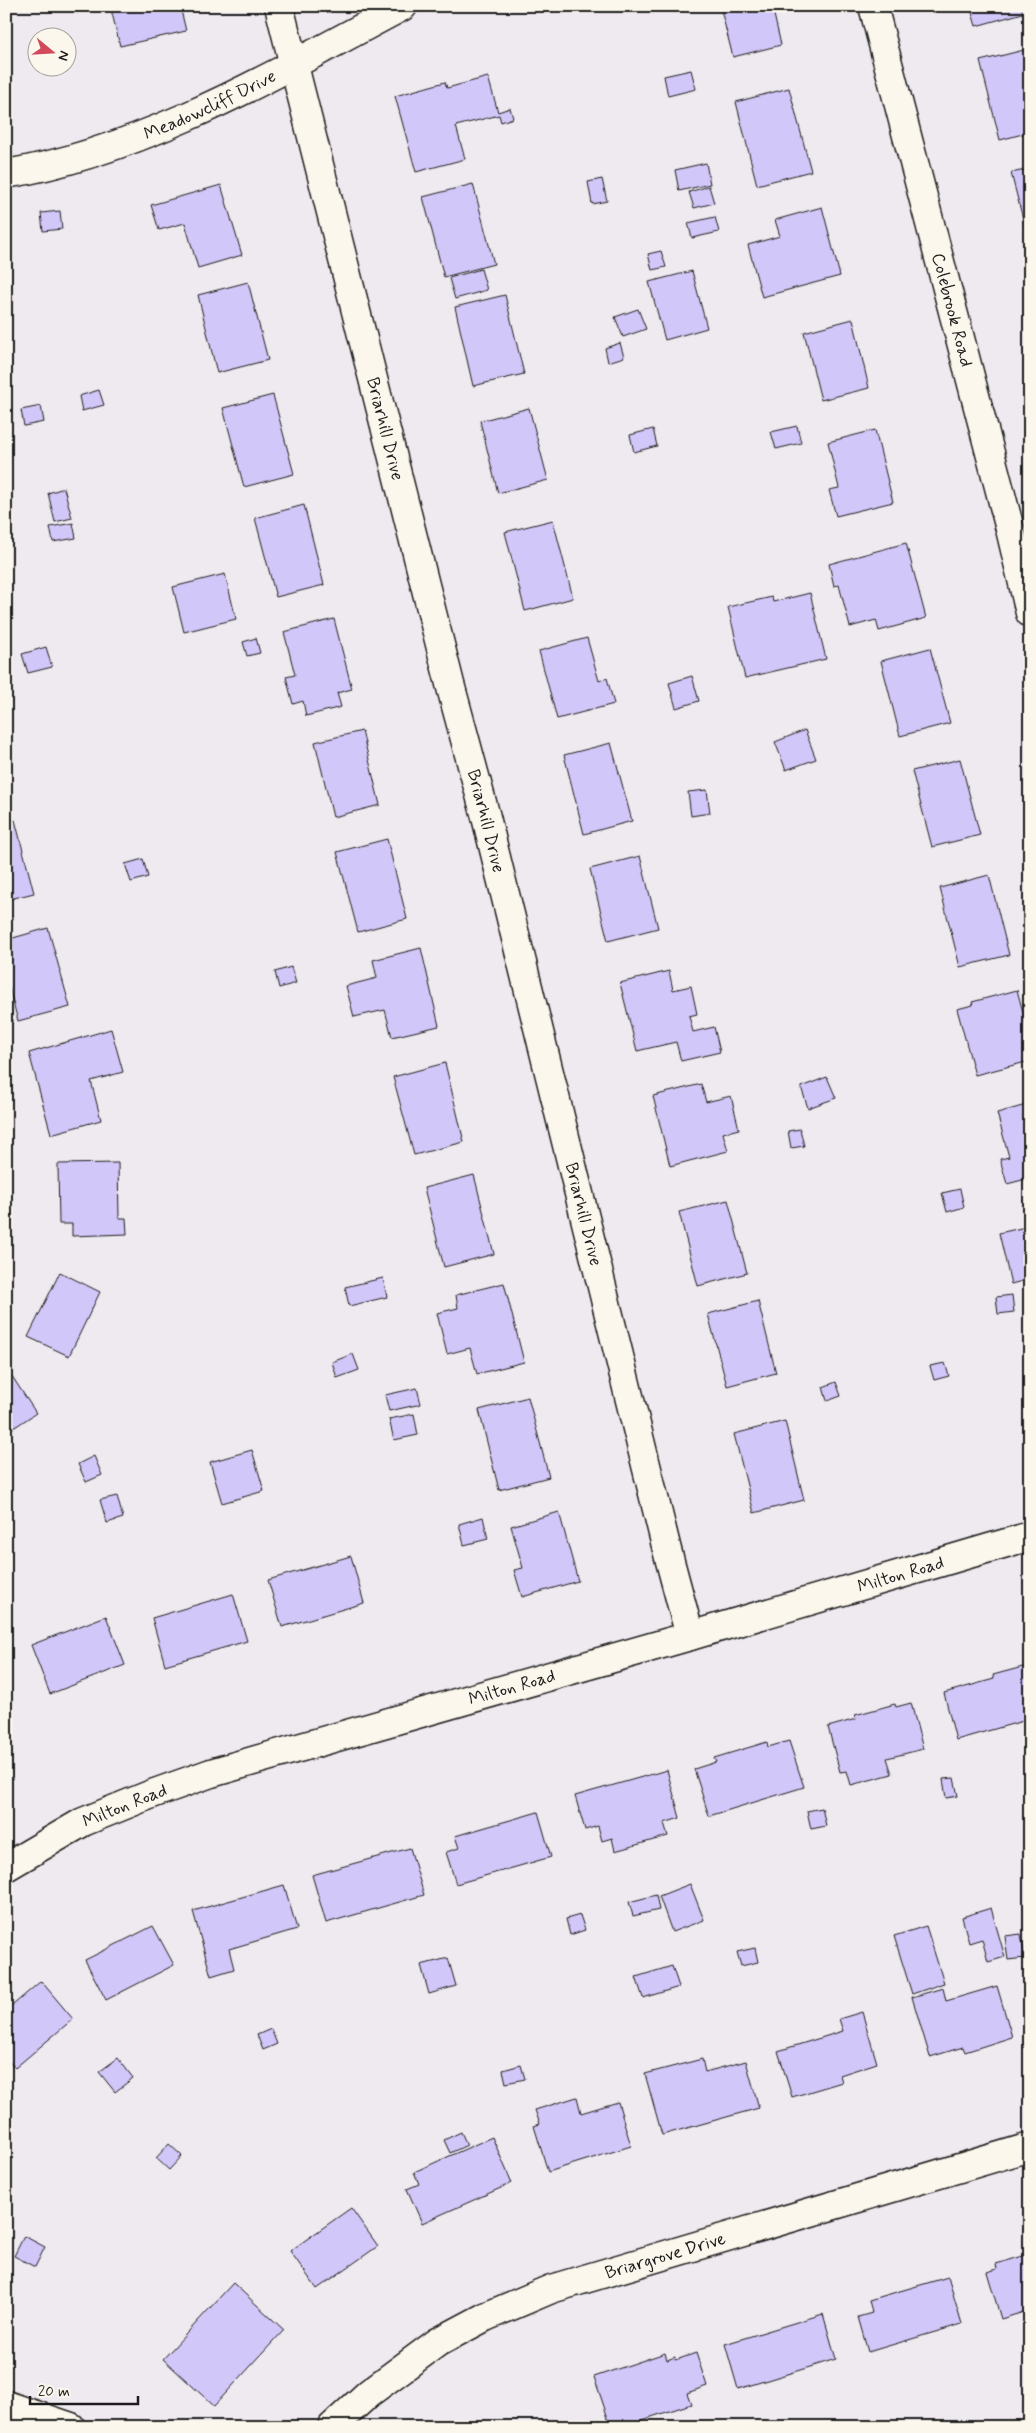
<svg xmlns="http://www.w3.org/2000/svg" width="1036" height="2433" font-family="Mynerve,sans-serif">
	<rect width="100%" height="100%" fill="#efe9f0"/>
	<filter id="ink" filterUnits="userSpaceOnUse"><feTurbulence type="fractalNoise" baseFrequency=".02" numOctaves="2"/><feDisplacementMap in="SourceGraphic" scale="10" xChannelSelector="R" yChannelSelector="G"/><feConvolveMatrix kernelMatrix="1 2 1 2 8 2 1 2 1" color-interpolation-filters="sRGB"/></filter>
	<g filter="url(#ink)">
		<path fill="#d2c7f9" stroke="#1c1c1c" d="M 123,6 L 180,6 L 186,31 L 120,46 L 111,9 Z
			M 720,6 L 772,6 L 781,45 L 733,57 Z
			M 970,6 L 1021,6 L 1023,13 L 976,26 Z
			M 1028,49 L 1030,132 L 1000,140 L 980,61 Z
			M 691,70 L 696,89 L 668,96 L 664,76 Z
			M 488,77 L 498,112 L 510,108 L 513,118 L 501,122 L 499,115 L 456,126 L 465,159 L 416,172 L 395,96 L 445,82 L 447,88 Z
			M 789,88 L 811,171 L 757,185 L 736,102 Z
			M 706,163 L 710,184 L 679,191 L 675,170 Z
			M 1030,169 L 1030,246 L 1011,173 Z
			M 602,179 L 607,201 L 592,204 L 588,182 Z
			M 473,184 L 494,264 L 444,277 L 423,197 Z
			M 221,185 L 242,255 L 198,268 L 185,223 L 159,230 L 151,205 Z
			M 709,186 L 714,203 L 694,208 L 689,192 Z
			M 822,207 L 840,276 L 762,297 L 748,245 L 780,236 L 775,220 Z
			M 60,211 L 62,229 L 43,231 L 41,213 Z
			M 715,217 L 719,232 L 692,238 L 688,223 Z
			M 661,251 L 666,267 L 652,270 L 648,254 Z
			M 481,269 L 487,290 L 455,299 L 449,278 Z
			M 692,271 L 707,328 L 665,340 L 649,282 Z
			M 248,282 L 268,360 L 217,373 L 198,295 Z
			M 505,295 L 524,374 L 473,386 L 455,307 Z
			M 638,309 L 646,329 L 623,337 L 615,317 Z
			M 853,319 L 869,388 L 821,400 L 804,332 Z
			M 620,343 L 624,357 L 608,362 L 605,348 Z
			M 99,390 L 104,405 L 82,411 L 79,396 Z
			M 273,395 L 294,474 L 244,487 L 223,408 Z
			M 41,406 L 44,422 L 24,426 L 21,410 Z
			M 529,408 L 548,480 L 498,493 L 480,421 Z
			M 797,426 L 801,443 L 776,449 L 771,432 Z
			M 653,429 L 657,446 L 634,452 L 630,435 Z
			M 875,430 L 893,502 L 836,516 L 829,490 L 839,488 L 828,442 Z
			M 64,488 L 72,518 L 55,522 L 48,493 Z
			M 304,505 L 324,585 L 276,597 L 255,518 Z
			M 553,520 L 573,598 L 525,611 L 505,532 Z
			M 73,523 L 76,538 L 53,542 L 50,527 Z
			M 906,543 L 926,618 L 879,631 L 876,620 L 850,627 L 839,585 L 834,586 L 829,564 Z
			M 225,574 L 236,619 L 184,632 L 173,587 Z
			M 810,593 L 826,659 L 745,678 L 728,607 L 772,597 L 773,602 Z
			M 334,619 L 352,689 L 337,693 L 341,707 L 306,716 L 303,701 L 293,704 L 286,677 L 295,675 L 284,632 Z
			M 256,638 L 260,653 L 247,656 L 243,642 Z
			M 587,638 L 599,681 L 607,678 L 614,704 L 557,719 L 539,651 Z
			M 46,647 L 52,667 L 28,673 L 22,654 Z
			M 930,648 L 950,723 L 900,736 L 881,661 Z
			M 692,676 L 699,701 L 676,708 L 669,683 Z
			M 805,730 L 816,759 L 786,770 L 775,742 Z
			M 362,731 L 380,805 L 333,817 L 315,742 Z
			M 611,743 L 632,821 L 584,834 L 564,755 Z
			M 960,759 L 980,835 L 932,847 L 912,771 Z
			M 707,790 L 710,813 L 691,816 L 688,792 Z
			M 15,820 L 34,893 L 6,900 L 6,822 Z
			M 387,839 L 407,919 L 358,932 L 337,852 Z
			M 640,856 L 658,928 L 608,941 L 590,869 Z
			M 143,859 L 148,877 L 131,882 L 125,864 Z
			M 989,875 L 1009,955 L 960,967 L 940,888 Z
			M 48,928 L 70,1007 L 18,1021 L 6,976 L 6,940 Z
			M 421,948 L 439,1026 L 392,1037 L 385,1010 L 354,1017 L 346,986 L 377,978 L 373,960 Z
			M 291,967 L 296,983 L 279,988 L 275,972 Z
			M 669,971 L 673,990 L 691,986 L 697,1014 L 689,1016 L 693,1032 L 714,1027 L 720,1052 L 681,1061 L 676,1042 L 637,1051 L 620,983 Z
			M 1017,990 L 1030,1038 L 1030,1061 L 975,1075 L 957,1009 L 973,1005 L 972,1002 Z
			M 111,1029 L 123,1072 L 91,1081 L 101,1120 L 51,1134 L 29,1053 Z
			M 445,1063 L 464,1142 L 414,1155 L 393,1077 Z
			M 827,1077 L 836,1098 L 808,1108 L 801,1087 Z
			M 701,1084 L 706,1102 L 731,1096 L 739,1129 L 723,1133 L 728,1151 L 670,1166 L 653,1096 Z
			M 1030,1104 L 1030,1178 L 1007,1184 L 1000,1159 L 1009,1157 L 997,1113 Z
			M 800,1129 L 804,1146 L 791,1148 L 788,1131 Z
			M 118,1163 L 119,1218 L 126,1218 L 127,1234 L 72,1236 L 72,1224 L 59,1224 L 58,1164 Z
			M 474,1175 L 494,1254 L 444,1267 L 424,1188 Z
			M 960,1189 L 964,1207 L 947,1212 L 942,1193 Z
			M 728,1200 L 747,1273 L 698,1286 L 679,1212 Z
			M 1030,1226 L 1030,1279 L 1011,1284 L 999,1233 Z
			M 60,1272 L 100,1292 L 69,1356 L 28,1337 Z
			M 383,1278 L 387,1297 L 349,1306 L 345,1287 Z
			M 504,1283 L 524,1362 L 477,1374 L 470,1348 L 447,1354 L 437,1313 L 458,1308 L 456,1295 Z
			M 1012,1295 L 1014,1312 L 998,1314 L 996,1297 Z
			M 758,1301 L 776,1373 L 727,1386 L 708,1314 Z
			M 353,1354 L 359,1370 L 337,1378 L 332,1362 Z
			M 945,1363 L 949,1376 L 934,1380 L 930,1366 Z
			M 6,1367 L 36,1413 L 6,1433 Z
			M 836,1382 L 841,1396 L 827,1401 L 823,1387 Z
			M 417,1388 L 421,1404 L 389,1411 L 385,1395 Z
			M 528,1397 L 549,1477 L 499,1490 L 479,1410 Z
			M 414,1414 L 418,1435 L 394,1440 L 389,1419 Z
			M 785,1421 L 804,1500 L 754,1513 L 734,1434 Z
			M 252,1450 L 264,1491 L 222,1503 L 210,1462 Z
			M 94,1456 L 102,1475 L 86,1482 L 78,1464 Z
			M 117,1496 L 123,1518 L 107,1523 L 100,1500 Z
			M 559,1512 L 578,1581 L 522,1597 L 514,1570 L 523,1568 L 511,1526 Z
			M 483,1517 L 488,1539 L 464,1545 L 459,1524 Z
			M 351,1556 L 364,1603 L 282,1627 L 268,1580 Z
			M 233,1594 L 247,1641 L 165,1665 L 152,1618 Z
			M 106,1616 L 125,1665 L 50,1694 L 31,1645 Z
			M 1030,1665 L 1030,1719 L 956,1740 L 944,1693 L 994,1679 L 993,1675 Z
			M 911,1703 L 923,1749 L 887,1758 L 892,1774 L 851,1785 L 847,1771 L 840,1772 L 828,1727 L 856,1719 L 855,1715 L 895,1704 L 896,1707 Z
			M 789,1741 L 804,1787 L 709,1816 L 694,1769 L 716,1762 L 714,1758 L 767,1742 L 768,1747 Z
			M 667,1770 L 680,1818 L 664,1823 L 668,1836 L 615,1851 L 612,1838 L 602,1841 L 598,1826 L 585,1830 L 575,1796 Z
			M 954,1778 L 958,1796 L 946,1798 L 943,1779 Z
			M 822,1808 L 826,1826 L 811,1829 L 807,1811 Z
			M 538,1812 L 551,1857 L 456,1884 L 446,1852 L 459,1848 L 455,1836 Z
			M 410,1848 L 424,1895 L 326,1923 L 312,1875 Z
			M 690,1884 L 704,1920 L 672,1932 L 659,1896 Z
			M 284,1885 L 297,1929 L 229,1949 L 234,1969 L 211,1976 L 193,1911 Z
			M 656,1895 L 659,1910 L 633,1916 L 629,1902 Z
			M 991,1908 L 1005,1957 L 988,1962 L 982,1939 L 969,1943 L 962,1917 Z
			M 580,1915 L 585,1930 L 570,1935 L 566,1919 Z
			M 153,1926 L 174,1965 L 106,2000 L 85,1960 Z
			M 926,1926 L 944,1983 L 912,1994 L 894,1936 Z
			M 1021,1934 L 1025,1958 L 1008,1960 L 1005,1936 Z
			M 755,1948 L 758,1962 L 741,1966 L 737,1952 Z
			M 448,1958 L 456,1986 L 429,1994 L 421,1965 Z
			M 672,1966 L 679,1987 L 643,1998 L 636,1977 Z
			M 41,1981 L 73,2019 L 15,2068 L 6,2058 L 6,2011 Z
			M 997,1986 L 1012,2037 L 965,2052 L 963,2047 L 930,2057 L 912,1997 L 943,1988 L 946,2001 Z
			M 862,2012 L 877,2063 L 840,2075 L 842,2082 L 792,2097 L 778,2051 L 843,2031 L 839,2019 Z
			M 271,2029 L 277,2044 L 263,2050 L 257,2035 Z
			M 118,2058 L 133,2078 L 115,2092 L 99,2072 Z
			M 702,2059 L 705,2072 L 746,2061 L 759,2108 L 662,2135 L 645,2074 Z
			M 521,2065 L 525,2079 L 506,2083 L 503,2070 Z
			M 577,2097 L 581,2113 L 618,2102 L 631,2146 L 548,2172 L 534,2126 L 540,2124 L 535,2110 Z
			M 461,2132 L 467,2145 L 450,2153 L 444,2140 Z
			M 492,2137 L 512,2183 L 422,2223 L 407,2189 L 419,2184 L 414,2172 Z
			M 169,2144 L 182,2156 L 169,2170 L 156,2158 Z
			M 351,2208 L 378,2246 L 317,2289 L 290,2251 Z
			M 24,2236 L 45,2247 L 35,2267 L 14,2256 Z
			M 1030,2254 L 1030,2310 L 1001,2319 L 987,2272 L 997,2269 L 996,2264 Z
			M 948,2277 L 962,2324 L 868,2352 L 858,2317 L 872,2313 L 869,2300 Z
			M 233,2283 L 284,2330 L 214,2406 L 163,2359 Z
			M 823,2314 L 836,2359 L 738,2389 L 725,2344 Z
			M 665,2353 L 667,2360 L 675,2357 L 676,2360 L 696,2353 L 707,2386 L 687,2393 L 691,2404 L 621,2427 L 611,2427 L 594,2377 Z"/>
		<g fill="none" stroke-linecap="round" stroke-linejoin="round">
			<g stroke="#1c1c1c" stroke-width="31">
				<g id="street">
					<path id="s1" d="M 279,6 L 450,684 L 486,817 L 667,1550 L 690,1636"/>
					<path id="s2" d="M 873,6 L 1010,529 L 1030,613"/>
					<path id="s3" d="M 6,174 C 146,151 280,71 403,6"/>
					<path d="M 6,2405 L 71,2427"/>
					<path id="s4" d="M 332,2427 L 369,2393 L 438,2342 L 485,2317 L 551,2289 L 1030,2147"/>
				</g>
			</g>
			<g stroke="#1c1c1c" stroke-width="31">
				<g id="secondary">
					<path id="s5" d="M 6,1867 L 83,1822 L 152,1794 L 211,1773 L 690,1636 L 1030,1536"/>
				</g>
			</g>
			<use href="#street" stroke="#fbf7ec" stroke-width="28"/>
			<use href="#secondary" stroke="#fbf7ec" stroke-width="28"/>
		</g>
	</g>
	<g text-anchor="middle" stroke-width="4" stroke-linejoin="round" paint-order="stroke">
		<g font-size="18" fill="#1c1c1c" stroke="#fbf7ec">
			<text dy="6" stroke="none"><textPath href="#s3" startOffset="216">Meadowcliff Drive</textPath></text>
			<text dy="6" stroke="none"><textPath href="#s2" startOffset="314">Colebrook Road</textPath></text>
			<text dy="6" stroke="none"><textPath href="#s1" startOffset="436">Briarhill Drive</textPath></text>
			<text dy="6" stroke="none"><textPath href="#s1" startOffset="841">Briarhill Drive</textPath></text>
			<text dy="6" stroke="none"><textPath href="#s1" startOffset="1246">Briarhill Drive</textPath></text>
			<text dy="6" stroke="none"><textPath href="#s5" startOffset="944">Milton Road</textPath></text>
			<text dy="6" stroke="none"><textPath href="#s5" startOffset="539">Milton Road</textPath></text>
			<text dy="6" stroke="none"><textPath href="#s5" startOffset="134">Milton Road</textPath></text>
			<text dy="6" stroke="none"><textPath href="#s4" startOffset="380">Briargrove Drive</textPath></text>
		</g>
	</g>
	<rect width="1036" height="2433" fill="none" stroke="#fbf7ec" stroke-width="25"/>
	<rect x="12" y="12" width="1011" height="2408" fill="none" stroke="#1c1c1c" stroke-width="2" filter="url(#ink)"/>
	<g transform="translate(52 52) rotate(108)"><circle r="24" fill="#fbf7ec" stroke="#a29f99"/>
	<path d="M0-4L9 19L0 12L-9 19Z" fill="#d1495b"/>
	<text y="-8" font-size="14" font-weight="bold" text-anchor="middle" fill="#1c1c1c">N</text>
	</g>
	<path d="M30 2396v8h108v-8" fill="none" stroke="#1c1c1c" stroke-width="2.5"/>
	<text x="38" y="2396" font-size="15" fill="#1c1c1c" stroke="#fbf7ec" stroke-width="4" paint-order="stroke">20 m</text>
</svg>
